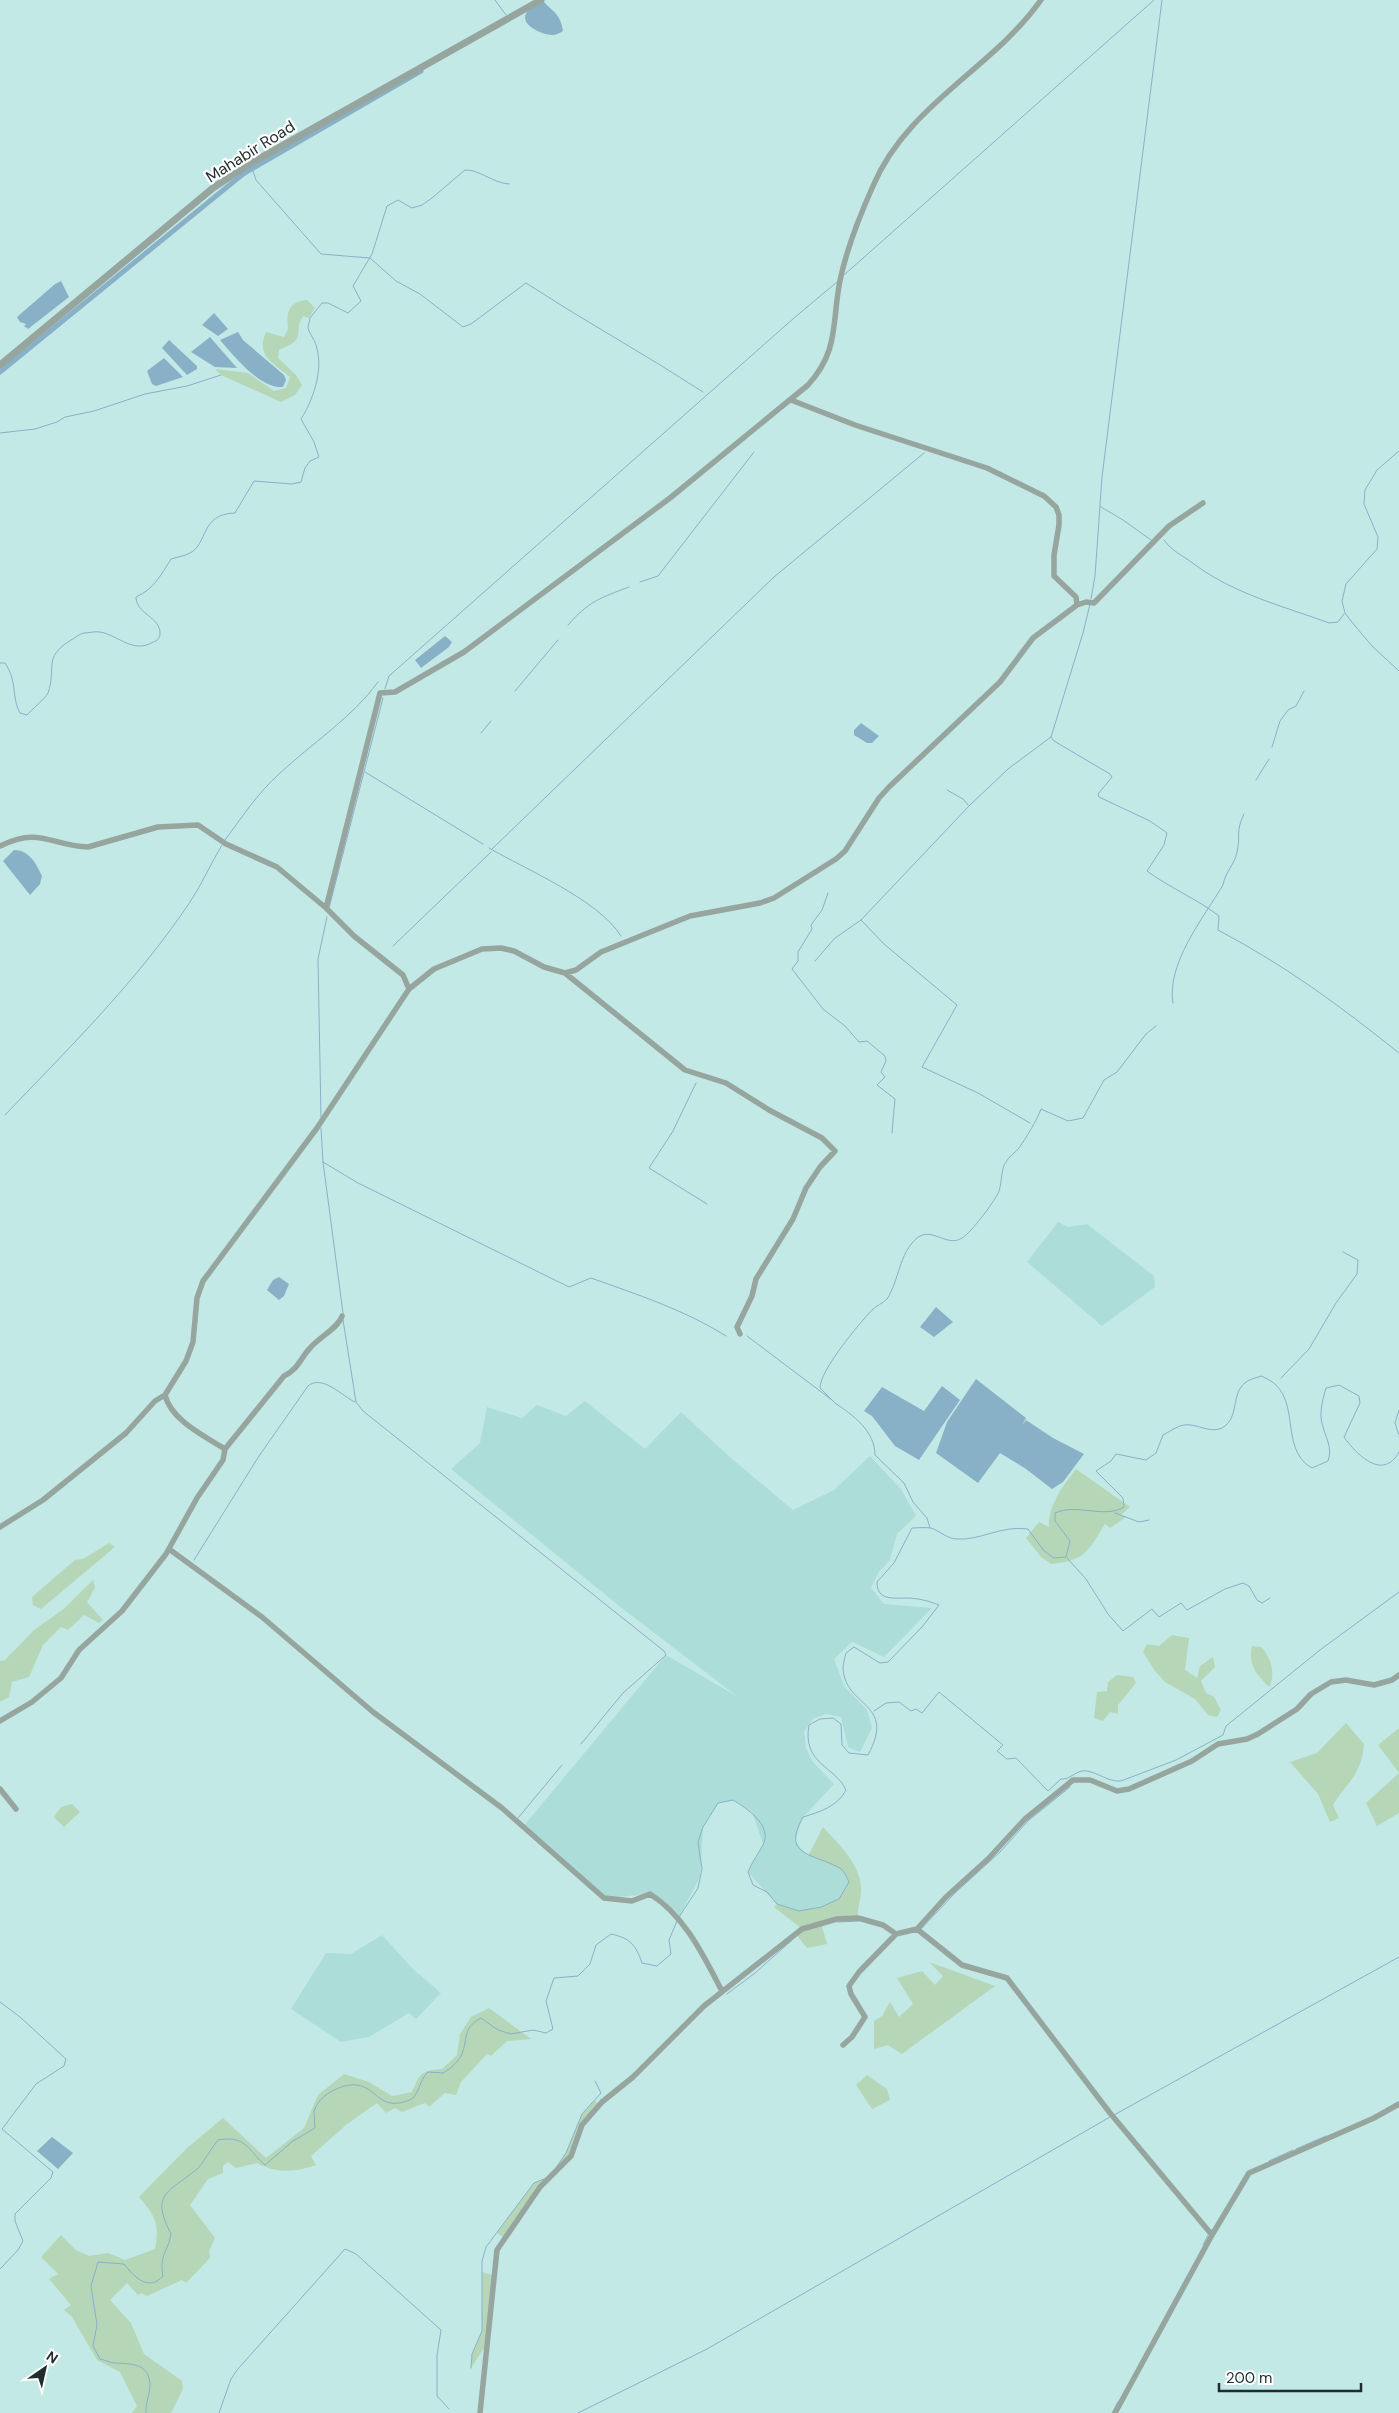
<svg xmlns="http://www.w3.org/2000/svg" width="1399" height="2413" font-family="'DM Sans',sans-serif">
	<rect width="100%" height="100%" fill="#c2e9e6"/>
	<path fill="#adddd9" d="M 1058,1222 L 1068,1227 L 1087,1224 L 1154,1276 L 1155,1287 L 1102,1326 L 1027,1262 Z
		M 585,1401 L 645,1449 L 681,1412 L 732,1459 L 793,1510 L 834,1490 L 870,1456 L 901,1489 L 916,1516 L 897,1534 L 890,1560 L 878,1573 L 871,1588 L 884,1604 L 932,1608 L 884,1657 L 852,1642 L 834,1659 L 844,1686 L 867,1710 L 872,1728 L 860,1752 L 848,1747 L 841,1717 L 826,1714 L 813,1719 L 804,1732 L 806,1748 L 813,1762 L 834,1784 L 803,1817 L 795,1841 L 808,1856 L 843,1870 L 849,1882 L 839,1899 L 831,1904 L 799,1911 L 777,1904 L 748,1872 L 763,1844 L 752,1812 L 733,1800 L 718,1803 L 703,1827 L 700,1877 L 682,1911 L 680,1920 L 650,1894 L 604,1898 L 522,1828 L 666,1655 L 738,1697 L 623,1609 L 451,1469 L 480,1443 L 487,1407 L 522,1418 L 537,1405 L 566,1416 Z
		M 382,1935 L 413,1969 L 441,1993 L 416,2019 L 409,2013 L 369,2037 L 341,2042 L 291,2009 L 326,1953 L 351,1954 Z"/>
	<path fill="#b6d6b8" d="M 307,300 L 315,308 L 309,318 L 303,316 C 292,334 309,338 279,350 L 278,358 L 296,375 L 302,385 L 295,395 L 281,402 L 221,375 L 215,369 L 248,373 L 274,391 L 286,388 L 290,377 C 274,363 255,356 266,332 L 284,337 L 288,329 C 286,312 289,301 307,300 Z
		M 1076,1469 L 1130,1507 L 1121,1515 L 1126,1517 L 1110,1528 L 1105,1524 C 1088,1551 1085,1561 1051,1564 L 1041,1557 L 1026,1538 L 1039,1522 L 1049,1527 C 1048,1505 1063,1486 1076,1469 Z
		M 109,1543 L 115,1547 L 41,1609 L 33,1605 L 32,1597 L 75,1560 L 83,1559 Z
		M 93,1580 L 95,1588 L 87,1602 L 103,1620 L 99,1623 L 84,1615 L 68,1630 L 61,1627 L 43,1645 L 29,1677 L 12,1682 L 9,1697 L 0,1702 L 0,1661 L 5,1660 L 34,1630 L 65,1608 Z
		M 1172,1635 L 1189,1638 L 1185,1670 L 1197,1678 L 1200,1666 L 1213,1657 L 1215,1667 L 1201,1681 L 1206,1693 L 1214,1697 L 1221,1710 L 1217,1717 L 1208,1715 L 1195,1699 L 1165,1682 L 1155,1671 L 1143,1652 L 1147,1644 L 1159,1646 Z
		M 1252,1646 L 1261,1647 C 1271,1656 1276,1675 1269,1687 C 1256,1673 1248,1666 1252,1646 Z
		M 1117,1675 L 1133,1677 L 1136,1683 L 1118,1705 L 1118,1714 L 1110,1712 L 1103,1721 L 1094,1718 L 1097,1692 L 1107,1691 L 1108,1682 Z
		M 1346,1723 L 1364,1744 C 1362,1774 1348,1781 1333,1805 L 1339,1818 L 1330,1822 L 1318,1794 L 1290,1762 L 1317,1753 Z
		M 1399,1728 L 1399,1813 L 1377,1826 L 1366,1803 L 1399,1773 L 1378,1745 Z
		M 72,1804 L 80,1812 L 64,1827 L 54,1817 L 61,1807 Z
		M 823,1827 C 838,1843 859,1863 861,1886 C 862,1897 857,1907 858,1918 L 821,1923 L 827,1944 L 807,1948 L 795,1933 L 802,1929 L 774,1907 L 777,1904 L 799,1911 L 821,1907 L 839,1899 L 849,1882 L 843,1870 L 808,1856 Z
		M 929,1962 L 995,1986 L 902,2054 L 888,2045 L 874,2049 L 874,2021 L 882,2016 L 890,2002 L 899,2017 L 913,2004 L 897,1978 L 922,1971 L 935,1985 L 943,1976 Z
		M 489,2008 L 531,2039 L 507,2041 L 491,2056 L 487,2054 L 461,2082 L 456,2095 L 445,2093 L 429,2107 L 425,2103 L 402,2112 L 395,2108 L 386,2113 L 377,2103 L 346,2125 L 311,2156 L 316,2165 C 295,2172 277,2174 257,2163 L 236,2168 L 228,2162 L 223,2166 L 223,2173 L 208,2179 L 190,2205 L 215,2238 L 209,2251 L 210,2258 L 186,2283 L 182,2280 L 147,2296 L 141,2293 L 138,2295 L 127,2283 L 110,2300 L 131,2323 L 144,2354 L 182,2381 L 183,2389 L 171,2413 L 132,2413 L 137,2406 L 120,2372 L 97,2360 L 72,2317 L 64,2310 L 71,2305 L 49,2279 L 58,2274 L 41,2257 L 61,2235 L 76,2250 L 89,2256 L 108,2253 L 125,2260 L 155,2249 C 160,2223 155,2216 139,2197 L 187,2148 L 223,2118 L 266,2158 L 304,2128 L 318,2095 L 344,2074 L 369,2082 L 392,2096 L 412,2092 C 419,2075 421,2070 442,2069 L 457,2055 L 460,2034 L 471,2017 Z
		M 867,2075 L 887,2089 L 890,2100 L 872,2109 L 856,2085 Z
		M 595,2100 L 599,2105 L 582,2125 L 571,2156 L 540,2187 L 505,2238 L 497,2233 L 534,2183 L 545,2178 L 554,2170 L 566,2153 L 582,2114 Z
		M 482,2272 L 495,2276 L 488,2342 L 471,2368 L 472,2354 L 482,2331 Z"/>
	<path fill="#88b1c8" d="M 543,1 C 554,13 560,13 563,31 C 560,33 556,35 552,35 C 543,35 518,25 527,12 C 530,8 538,4 543,1 Z
		M 61,281 L 69,297 L 28,329 L 24,326 L 26,324 L 20,322 L 17,317 L 55,284 Z
		M 214,313 L 228,329 L 218,336 L 202,325 Z
		M 238,332 L 243,340 L 284,375 L 286,380 L 283,387 C 260,389 234,356 220,340 Z
		M 210,337 L 237,368 L 215,367 L 191,352 Z
		M 169,340 L 197,366 L 197,369 L 187,375 L 162,348 Z
		M 164,358 L 183,377 L 156,386 L 152,384 L 147,371 Z
		M 445,636 L 452,642 L 449,647 L 421,668 L 415,660 Z
		M 861,723 L 879,736 L 872,743 L 867,743 L 854,735 L 854,730 Z
		M 14,850 C 29,850 36,863 42,876 L 40,884 L 30,895 L 3,861 Z
		M 279,1277 L 289,1284 L 284,1296 L 279,1300 L 267,1290 L 273,1280 Z
		M 936,1307 L 953,1322 L 934,1337 L 920,1327 Z
		M 976,1379 L 1026,1418 L 1022,1425 L 1026,1420 L 1053,1438 L 1084,1454 L 1063,1482 L 1052,1489 L 1026,1469 L 1000,1453 L 978,1483 L 936,1453 L 947,1422 Z
		M 942,1386 L 960,1400 L 919,1460 L 895,1446 L 872,1416 L 864,1411 L 882,1387 L 924,1411 Z
		M 52,2137 L 73,2153 L 58,2169 L 37,2151 Z"/>
	<g fill="none" stroke-linecap="round" stroke-linejoin="round">
		<path stroke="#88b1c8" stroke-width="1" d="M 495,0 L 506,15
			M 252,168 L 256,180 L 321,254 L 370,258 L 396,281 L 420,294 L 463,327 L 471,324 L 526,283 C 584,321 645,354 703,392
			M 844,275 L 1154,0
			M 0,433 L 35,429 L 57,422 L 65,417 L 94,411 L 145,394 L 187,386 L 221,375
			M 1399,451 L 1377,470 L 1365,490 L 1364,504 L 1378,537 L 1377,549 L 1346,584 L 1342,601 L 1345,613 L 1351,621 L 1372,646 L 1399,671
			M 1101,507 L 1123,520 L 1151,540
			M 1164,540 C 1173,552 1182,555 1194,564 C 1234,594 1283,606 1329,623 L 1338,622 L 1344,614
			M 640,582 L 658,576 L 754,452
			M 1091,599 L 1095,576 L 1102,477 L 1162,0
			M 1090,604 L 1083,633 L 1051,737 L 1054,741 L 1110,774 L 1112,777 L 1098,794 L 1099,797 L 1150,821 L 1167,833 L 1164,845 L 1147,871 C 1170,888 1197,899 1219,916 L 1218,930 C 1286,966 1339,1005 1399,1053
			M 568,625 C 589,601 600,598 629,587
			M 0,663 L 5,663 C 18,683 11,696 20,713 L 27,715 C 31,710 46,698 48,693 C 57,668 42,658 71,640 C 75,638 79,634 84,633 C 89,633 95,631 100,632 C 120,636 133,654 153,642 C 157,641 160,638 160,634 C 161,617 136,614 136,597 C 154,589 161,575 171,559 C 177,557 185,556 190,553 C 208,544 200,514 235,513 L 254,481 L 292,484 L 301,482 L 305,468 L 310,461 L 319,457 L 314,442 L 301,419 C 313,400 323,371 317,349 C 316,341 310,335 308,328 L 310,318 L 322,303 L 328,303 L 348,313 L 361,301 L 353,286 L 372,254 L 387,206 L 398,200 L 412,208 L 422,205 L 432,198 L 465,170 C 479,169 492,183 509,184
			M 385,689 L 389,676 L 794,318 L 837,282
			M 515,691 L 558,640
			M 481,733 L 491,721
			M 1272,747 L 1280,721 L 1288,710 L 1296,706 L 1304,691
			M 365,772 L 483,844
			M 1256,780 L 1269,759
			M 947,790 L 963,799 L 968,805
			M 225,840 C 242,817 258,793 279,774 C 311,744 353,717 378,682
			M 489,848 C 525,869 599,900 621,936
			M 492,849 L 774,577 L 924,453
			M 828,893 L 822,910 L 811,925 L 812,929 L 798,952 L 798,961 L 792,969 L 823,1009 L 845,1026 L 859,1042 L 867,1041 L 885,1056 L 886,1061 L 881,1072 L 885,1077 L 877,1085 L 895,1099 L 892,1133
			M 329,908 L 383,698
			M 861,920 L 884,944 L 957,1005 L 922,1067 L 978,1093 L 1030,1123
			M 393,946 L 491,852
			M 815,961 L 835,938 L 861,920 L 969,806 L 1008,769 L 1051,737
			M 1173,1003 C 1166,964 1204,917 1223,885 C 1225,872 1235,864 1237,852 C 1241,836 1235,832 1244,814
			M 696,1083 L 673,1131 L 649,1168 L 707,1204
			M 5,1115 C 70,1047 138,980 190,902 C 202,884 211,863 222,845
			M 321,1117 L 318,959 L 327,917
			M 321,1128 L 323,1162 L 343,1313
			M 323,1162 L 358,1183 L 569,1287 L 591,1278 C 636,1294 685,1310 726,1336
			M 343,1320 L 356,1402 L 363,1411 L 664,1651 L 666,1655 L 623,1693 L 581,1744
			M 747,1336 L 832,1400
			M 1281,1378 L 1309,1349 L 1336,1303 L 1357,1274 L 1358,1260 L 1343,1252
			M 835,1403 L 820,1388 C 820,1370 859,1324 872,1310 C 876,1306 883,1303 887,1299 C 899,1281 899,1253 917,1238 C 932,1226 947,1248 962,1238 C 971,1233 995,1201 999,1191 C 1002,1182 1001,1168 1006,1162 C 1009,1156 1015,1153 1019,1148 C 1026,1138 1037,1120 1041,1109 L 1068,1121 L 1083,1118 L 1104,1080 L 1117,1072 L 1146,1034 L 1156,1026
			M 835,1403 C 853,1415 875,1431 875,1455 L 904,1483 L 913,1502 L 927,1518 L 930,1528
			M 1399,1410 L 1395,1423 L 1399,1435
			M 1115,1513 L 1139,1522 L 1149,1520
			M 1067,1558 L 1086,1579 L 1108,1614 L 1123,1631 L 1152,1609 L 1159,1617 L 1181,1603 L 1187,1610 L 1225,1589 L 1243,1583 L 1249,1586 L 1257,1600 L 1262,1603 L 1270,1598
			M 194,1560 L 259,1456 L 308,1386 C 322,1374 342,1396 355,1402
			M 874,1711 L 886,1703 L 899,1702 L 911,1711 L 916,1709 L 922,1713 L 939,1692 L 1003,1745 L 997,1751 L 1007,1759 L 1016,1758 L 1048,1791 L 1061,1779 C 1071,1780 1076,1769 1087,1771 C 1099,1773 1108,1782 1121,1781 L 1176,1760 L 1223,1735 L 1226,1726 L 1320,1650 L 1399,1592
			M 518,1818 L 562,1765
			M 679,1917 L 698,1888 L 702,1869 L 698,1842 L 703,1827 L 718,1803 L 733,1800 C 746,1808 773,1825 763,1845 C 758,1854 752,1862 748,1872 L 753,1885 L 767,1892 L 777,1904 L 799,1911 L 821,1907 L 839,1899 L 849,1882 C 847,1878 845,1872 841,1869 C 816,1853 780,1858 803,1817 C 820,1812 838,1806 846,1790 C 835,1766 802,1764 809,1725 L 820,1719 L 833,1718 L 841,1724 L 842,1745 L 849,1753 L 868,1755 C 897,1702 845,1708 843,1668 C 843,1664 845,1657 846,1653 L 854,1647 L 880,1663 L 888,1662 L 922,1627 L 939,1605 C 929,1601 917,1598 907,1598 C 893,1598 877,1601 877,1582 L 894,1563 L 912,1528 C 917,1528 925,1527 931,1528 C 940,1531 946,1538 956,1539 C 980,1541 1001,1525 1028,1529 L 1044,1551 L 1054,1558 L 1066,1557 L 1070,1541 L 1055,1521 L 1055,1513 C 1077,1503 1104,1519 1124,1507 L 1123,1498 L 1096,1471 L 1111,1461 L 1116,1454 L 1146,1460 L 1156,1453 L 1163,1435 C 1169,1432 1177,1426 1184,1425 C 1197,1423 1210,1434 1222,1428 C 1240,1418 1230,1394 1246,1382 C 1250,1379 1256,1378 1261,1376 C 1306,1392 1276,1448 1312,1468 L 1328,1461 C 1333,1447 1325,1437 1322,1423 C 1319,1413 1323,1398 1326,1388 L 1339,1385 L 1359,1396 L 1360,1403 L 1344,1437 C 1356,1454 1383,1482 1399,1452
			M 838,1922 L 859,1921
			M 921,1929 L 955,1893 L 1000,1852 L 1028,1821 L 1070,1787
			M 727,1994 L 755,1973 L 791,1941
			M 0,2002 L 20,2017 L 66,2059 L 64,2066 L 36,2084 L 2,2129 L 53,2172 L 51,2178 L 15,2214 L 15,2221 L 23,2241 L 18,2250 L 0,2269
			M 1114,2115 L 1399,1957
			M 1296,2149 L 1326,2136
			M 1269,2161 L 1293,2150
			M 556,2168 L 566,2153 L 582,2114 L 601,2093 L 595,2081
			M 1203,2245 L 1208,2235
			M 471,2368 L 472,2354 L 482,2331 L 482,2261 L 486,2247 L 534,2183 L 544,2179
			M 146,2413 C 145,2403 150,2395 150,2385 C 149,2363 132,2364 115,2363 C 111,2363 105,2360 100,2359 L 93,2346 L 97,2325 L 91,2286 L 98,2262 L 124,2264 C 134,2277 149,2292 163,2276 C 159,2254 168,2252 171,2234 C 150,2193 168,2193 197,2169 C 202,2165 212,2147 218,2140 C 246,2135 247,2149 265,2165 L 293,2141 L 315,2128 C 315,2123 314,2117 314,2112 C 317,2096 342,2083 357,2085 C 378,2088 379,2112 410,2100 C 419,2096 419,2080 428,2072 L 443,2073 C 450,2069 457,2063 461,2056 C 469,2039 461,2029 481,2018 L 498,2030 L 511,2034 L 533,2030 L 546,2033 L 553,2029 L 546,2001 L 554,1978 L 578,1976 L 590,1964 L 596,1945 L 611,1934 C 630,1938 636,1945 642,1963 L 657,1966 L 671,1954 L 669,1940 L 677,1921
			M 219,2413 L 231,2379 L 237,2370 L 345,2249 L 356,2254 L 441,2330 L 437,2355 L 437,2396 L 449,2409
			M 578,2413 L 707,2349 L 1110,2117
			M 1112,2413 L 1118,2402"/>
		<path stroke="#88b1c8" stroke-width="5" d="M 0,372 L 243,174 L 421,71"/>
		<path stroke="#97a59f" stroke-width="5.5" d="M 1077,605 L 1086,602 L 1094,603 L 1169,526 L 1203,503
			M 0,846 C 40,826 51,846 88,847 L 158,827 L 198,825 L 226,844 L 277,867 L 326,908
			M 565,973 L 685,1070 L 726,1083 L 769,1110 L 822,1138 L 835,1151 L 820,1167 L 806,1188 L 793,1219 L 756,1279 L 752,1296 L 737,1327 L 740,1334
			M 409,989 L 434,969 L 482,949 L 501,948 L 514,951 L 544,967 L 565,973 L 576,970 L 601,952 L 690,916 L 760,903 L 774,898 L 836,859 L 845,851 L 879,798 L 889,787 L 1000,682 L 1033,638 L 1077,605 L 1076,597 L 1054,576 L 1054,555 L 1059,525 L 1059,515 L 1056,507 L 1044,496 L 987,468 L 855,425 L 791,400
			M 225,1449 L 284,1376 C 298,1370 301,1357 311,1347 C 320,1337 339,1327 342,1316
			M 0,1527 L 43,1500 L 126,1433 L 155,1401 L 165,1395 L 186,1361 L 193,1342 L 197,1298 L 203,1281 L 317,1128 L 409,989 L 403,975 L 354,936 L 326,908 L 380,693 L 395,692 L 464,652 L 670,498 L 808,385 C 841,349 831,319 841,276 C 848,245 860,215 873,186 C 907,105 992,69 1041,0
			M 169,1549 L 262,1617 L 373,1712 L 502,1808 L 604,1898 L 632,1901 L 650,1894 C 685,1916 703,1955 722,1991
			M 0,1721 L 32,1702 L 61,1678 L 79,1650 L 122,1611 L 166,1554 L 197,1498 L 223,1460 L 225,1449 C 204,1436 171,1420 165,1395
			M 0,1789 L 16,1809
			M 917,1929 L 946,1897 L 988,1859 L 1025,1819 L 1073,1780 L 1090,1780 L 1117,1791 L 1129,1789 L 1192,1761 L 1218,1744 L 1247,1739 L 1258,1734 L 1297,1709 L 1311,1694 L 1331,1682 L 1346,1680 L 1374,1685 L 1392,1680 L 1399,1675
			M 843,2045 L 852,2037 L 865,2017 L 851,1994 L 849,1986 L 859,1972 L 896,1934
			M 480,2413 L 497,2250 L 540,2187 L 571,2156 L 582,2125 L 602,2102 L 633,2077 L 704,2006 L 802,1929 L 837,1919 L 858,1918 L 883,1925 L 896,1934 L 917,1929 L 962,1965 L 1007,1978 L 1110,2113 L 1212,2235
			M 1115,2413 L 1212,2235 L 1249,2173 L 1374,2118 L 1399,2104"/>
		<path stroke="#97a59f" stroke-width="7" d="M 0,365 L 213,188 L 246,166 L 541,0"/>
	</g>
	<g text-anchor="middle" stroke-width="4.5" stroke-linejoin="round" paint-order="stroke">
		<g font-size="16" fill="#1f2e2d" stroke="#fff">
			<text transform="translate(250 151) rotate(-32)" y="6">Mahabir Road</text>
		</g>
	</g>
	<g transform="translate(45 2368) rotate(34)" stroke="#ffffff" stroke-width="4" paint-order="stroke">
	<path d="M0-4L9 19L0 12L-9 19Z" fill="#1f2e2d"/>
	<text y="-8" font-size="14" font-weight="bold" text-anchor="middle" fill="#1f2e2d">N</text>
	</g>
	<path d="M1219 2383v8h142v-8" fill="none" stroke="#1f2e2d" stroke-width="2.5"/>
	<text x="1226" y="2383" font-size="15" fill="#1f2e2d" stroke="#ffffff" stroke-width="4" paint-order="stroke">200 m</text>
</svg>
